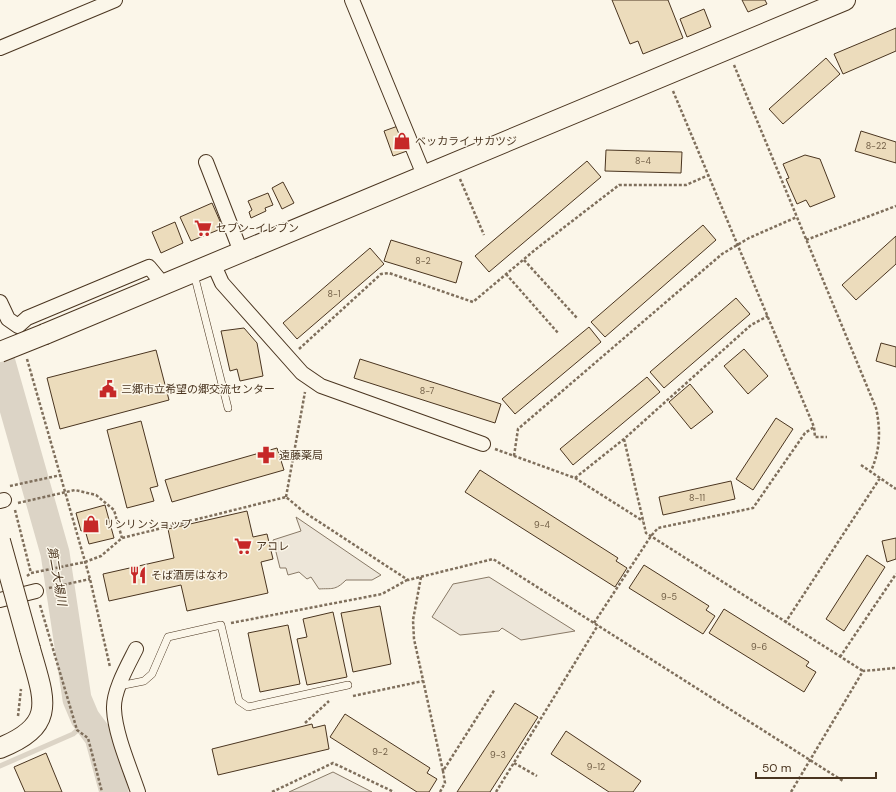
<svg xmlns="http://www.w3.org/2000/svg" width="896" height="792" font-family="'DM Sans','Noto Sans JP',sans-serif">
	<rect width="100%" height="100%" fill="#fbf6e9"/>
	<path fill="#ede6d9" stroke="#887966" d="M 296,517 L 381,575 L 372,580 L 346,580 C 335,591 332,588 319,589 L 311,577 L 307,579 L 299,572 L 288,575 L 286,568 L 280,568 L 273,540 L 301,531 Z
		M 489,577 L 575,631 L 521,640 L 502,628 L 499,631 L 460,635 L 432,617 L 453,584 Z
		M 333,772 L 372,792 L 289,792 Z"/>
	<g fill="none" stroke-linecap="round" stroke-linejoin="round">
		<path stroke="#dcd4c6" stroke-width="5" d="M 0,766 L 73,734 L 88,721"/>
		<path stroke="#dcd4c6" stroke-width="29" d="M 0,359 L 55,553 L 77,699 L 85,718 L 99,737 L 114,792"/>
	</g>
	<path fill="#ecdcbc" stroke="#4a3520" d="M 612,0 L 668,0 L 683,38 L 643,54 L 638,41 L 630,44 Z
		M 742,0 L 765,0 L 767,4 L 748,12 Z
		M 704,9 L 711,27 L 687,37 L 680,19 Z
		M 896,28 L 896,51 L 843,74 L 834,54 Z
		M 826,58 L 840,74 L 783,124 L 769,109 Z
		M 398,126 L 407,151 L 393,156 L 384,131 Z
		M 861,131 L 896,142 L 896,163 L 855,151 Z
		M 606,150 L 682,152 L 681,173 L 605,171 Z
		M 805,155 L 820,159 L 835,197 L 810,207 L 806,200 L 797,204 L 786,179 L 789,178 L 783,164 Z
		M 587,161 L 601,177 L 489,272 L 475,256 Z
		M 283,182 L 294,203 L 282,209 L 272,188 Z
		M 268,193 L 273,205 L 265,208 L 266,211 L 251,218 L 249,212 L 252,210 L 248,201 Z
		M 212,203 L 223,228 L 191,241 L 180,217 Z
		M 175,222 L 183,243 L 161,253 L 152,232 Z
		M 703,225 L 716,240 L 605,337 L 591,322 Z
		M 896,236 L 896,264 L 856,300 L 842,285 Z
		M 391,240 L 462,262 L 456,283 L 384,261 Z
		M 370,248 L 384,264 L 297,339 L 283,323 Z
		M 736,298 L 750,314 L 664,388 L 650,372 Z
		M 589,327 L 601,342 L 515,414 L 502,399 Z
		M 244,328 L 257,343 L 263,376 L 240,381 L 237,369 L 230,371 L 221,331 Z
		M 881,343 L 896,347 L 896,367 L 876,361 Z
		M 744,349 L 768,376 L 748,394 L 724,366 Z
		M 156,350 L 169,400 L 60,429 L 47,378 Z
		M 360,359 L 501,404 L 495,423 L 354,378 Z
		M 647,377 L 660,392 L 573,465 L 560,449 Z
		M 690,384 L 713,412 L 691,429 L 669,402 Z
		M 776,418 L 793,429 L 753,490 L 736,479 Z
		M 141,421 L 158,486 L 150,488 L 154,501 L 127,508 L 107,430 Z
		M 277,448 L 284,470 L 172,502 L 165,480 Z
		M 480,470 L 618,558 L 616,561 L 627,568 L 615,587 L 465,492 Z
		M 731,481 L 735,499 L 663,515 L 659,497 Z
		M 105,505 L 114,538 L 89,544 L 85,530 L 81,531 L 76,513 Z
		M 247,511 L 253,537 L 267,534 L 273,559 L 261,562 L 268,593 L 187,611 L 181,585 L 109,601 L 103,574 L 174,558 L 168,529 Z
		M 896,538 L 896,559 L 887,562 L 882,541 Z
		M 867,555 L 885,567 L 844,631 L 826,619 Z
		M 644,565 L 709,606 L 706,610 L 715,616 L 703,634 L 629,588 Z
		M 380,606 L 391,664 L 353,672 L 341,613 Z
		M 724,609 L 809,662 L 806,666 L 816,672 L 804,692 L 709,633 Z
		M 333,612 L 347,677 L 307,685 L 297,639 L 307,637 L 303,619 Z
		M 288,625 L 300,684 L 260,692 L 248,633 Z
		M 515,703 L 538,717 L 490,792 L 457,792 Z
		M 345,714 L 430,768 L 427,773 L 437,779 L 429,792 L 417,792 L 330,737 Z
		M 312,724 L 313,728 L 325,725 L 329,749 L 218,775 L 212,749 Z
		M 566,731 L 641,781 L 633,792 L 609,792 L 551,754 Z
		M 46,753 L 62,792 L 25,792 L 14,767 Z"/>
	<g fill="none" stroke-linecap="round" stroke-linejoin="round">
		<g stroke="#4a3520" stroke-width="8">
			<path id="lane" d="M 194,274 L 228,408
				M 119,686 L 144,681 L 152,674 L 168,637 L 221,625 L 239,701 L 248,707 L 348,685"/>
		</g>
		<g stroke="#4a3520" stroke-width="16">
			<path id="street" d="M 352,0 L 424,175
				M 0,48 L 115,0
				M 206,162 L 241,252
				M 213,263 L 222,283 L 302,373 L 321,386 L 483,444
				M 0,302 L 8,319 L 18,326 L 27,318 L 149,267 L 163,284
				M 0,501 L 4,500
				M 0,600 L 36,591
				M 136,649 C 128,665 113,691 114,709 C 115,734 130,768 138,792"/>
		</g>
		<g stroke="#4a3520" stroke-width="22">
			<path id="secondary" d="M 45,334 L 845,0
				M 0,748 C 58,725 44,699 30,649"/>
		</g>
		<path stroke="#7f6f5c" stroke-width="2.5" stroke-dasharray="3 2" stroke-linecap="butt" d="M 734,65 L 876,408 C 881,431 880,450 871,471
			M 673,91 L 814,427 L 815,437 L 827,437
			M 460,179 L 484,235
			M 806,240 L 896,206
			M 524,260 L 577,318
			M 506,274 L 559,334
			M 299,349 L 381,274 L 389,273 L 473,302 L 536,249 L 619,185 L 686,185 L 709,175
			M 27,359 L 90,579 L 110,667
			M 624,439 L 646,533 L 863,671
			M 495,449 L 575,478 L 643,521
			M 514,456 L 518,429 L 722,254 L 749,238 L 797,217
			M 861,465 L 896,489
			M 575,478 L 624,439 L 751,325 L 768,316
			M 10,486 L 61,475
			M 286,497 L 305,392
			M 18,503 L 75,490 L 96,495 L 114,510 L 122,538
			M 15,510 L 31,573
			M 27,576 L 31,573 L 85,562 L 101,556 L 122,538 L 286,497 L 304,512 L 408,580 L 493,559 L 843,781
			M 421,577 L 413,620 L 414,639 L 443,771 L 495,689
			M 49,588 L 90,579
			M 40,605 L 77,730 L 88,738 L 102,792
			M 231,623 L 382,594 L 407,580
			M 594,623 L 651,536 L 658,528 L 753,508 L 805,433 L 814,427
			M 785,623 L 880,478
			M 840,657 L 896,574
			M 353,696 L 423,681
			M 18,716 L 21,689
			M 305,723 L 329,701
			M 514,763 L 537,776
			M 272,792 L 333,763 L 394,792
			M 440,792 L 445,783 L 443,771
			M 496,792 L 598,625
			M 791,792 L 863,671 L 896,668"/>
		<use href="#lane" stroke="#fbf6e9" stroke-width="7"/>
		<use href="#street" stroke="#fbf6e9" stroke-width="14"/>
		<use href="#secondary" stroke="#fbf6e9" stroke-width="20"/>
		<g stroke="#4a3520" stroke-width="22" stroke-linecap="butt">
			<path id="secondary-bridge" d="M 0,352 L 45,334
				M 0,541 L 30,649"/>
		</g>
		<use href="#secondary-bridge" stroke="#fbf6e9" stroke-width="20"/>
	</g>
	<defs>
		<g id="shop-bare" transform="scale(1.38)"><path d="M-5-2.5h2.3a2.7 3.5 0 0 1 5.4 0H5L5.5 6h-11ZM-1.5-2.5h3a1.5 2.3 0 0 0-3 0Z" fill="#c62828" stroke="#fbf6e9" stroke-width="2.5" paint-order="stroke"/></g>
		<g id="supermarket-bare" transform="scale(1.38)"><path d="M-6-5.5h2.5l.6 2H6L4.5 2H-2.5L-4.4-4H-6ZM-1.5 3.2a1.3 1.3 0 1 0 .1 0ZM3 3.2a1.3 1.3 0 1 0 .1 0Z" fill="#c62828" stroke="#fbf6e9" stroke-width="2.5" paint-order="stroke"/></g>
		<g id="civic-bare" transform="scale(1.38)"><path d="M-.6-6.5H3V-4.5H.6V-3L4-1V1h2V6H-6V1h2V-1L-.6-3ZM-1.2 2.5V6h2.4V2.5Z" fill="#c62828" stroke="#fbf6e9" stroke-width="2.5" paint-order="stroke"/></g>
		<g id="pharmacy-bare" transform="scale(1.38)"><path d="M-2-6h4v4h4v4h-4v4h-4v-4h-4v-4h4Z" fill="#c62828" stroke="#fbf6e9" stroke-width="2.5" paint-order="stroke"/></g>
		<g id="restaurant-bare" transform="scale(1.38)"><path d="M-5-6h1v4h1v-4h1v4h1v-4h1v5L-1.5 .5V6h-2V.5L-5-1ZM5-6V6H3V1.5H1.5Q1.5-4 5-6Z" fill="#c62828" stroke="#fbf6e9" stroke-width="2.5" paint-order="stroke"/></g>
	</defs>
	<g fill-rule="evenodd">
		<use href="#shop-bare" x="402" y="141"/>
		<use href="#supermarket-bare" x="203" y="228"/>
		<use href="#civic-bare" x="108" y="389"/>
		<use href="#pharmacy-bare" x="266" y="455"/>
		<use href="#shop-bare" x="91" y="524"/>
		<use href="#supermarket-bare" x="243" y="546"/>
		<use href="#restaurant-bare" x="138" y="575"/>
	</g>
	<g text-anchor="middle" stroke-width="3" stroke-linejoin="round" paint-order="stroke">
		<g font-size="9" fill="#725f47">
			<text x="876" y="149">8-22</text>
			<text x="643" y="164">8-4</text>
			<text x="423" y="264">8-2</text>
			<text x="334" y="297">8-1</text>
			<text x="427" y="394">8-7</text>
			<text x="697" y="501">8-11</text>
			<text x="542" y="528">9-4</text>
			<text x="669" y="600">9-5</text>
			<text x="759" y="650">9-6</text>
			<text x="380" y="755">9-2</text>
			<text x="498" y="758">9-3</text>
			<text x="596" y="770">9-12</text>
		</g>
		<g font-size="11" fill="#4a3520" stroke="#fbf6e9" text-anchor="start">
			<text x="415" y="145">ベッカライ サカツジ</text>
			<text x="216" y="232">セブン-イレブン</text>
			<text x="121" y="393">三郷市立希望の郷交流センター</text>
			<text x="279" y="459">遠藤薬局</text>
			<text x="104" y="528">リンリンショップ</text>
			<text x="256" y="550">アコレ</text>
			<text x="151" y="579">そば酒房はなわ</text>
		</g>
		<g font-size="12" font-style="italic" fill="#4a3520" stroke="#fbf6e9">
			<text transform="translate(57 576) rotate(80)" y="4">第二大場川</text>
		</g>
	</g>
	<path d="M756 772v6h120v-6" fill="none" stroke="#4a3520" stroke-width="2"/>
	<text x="762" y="772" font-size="12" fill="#4a3520" stroke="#fbf6e9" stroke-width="3" paint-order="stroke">50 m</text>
</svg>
